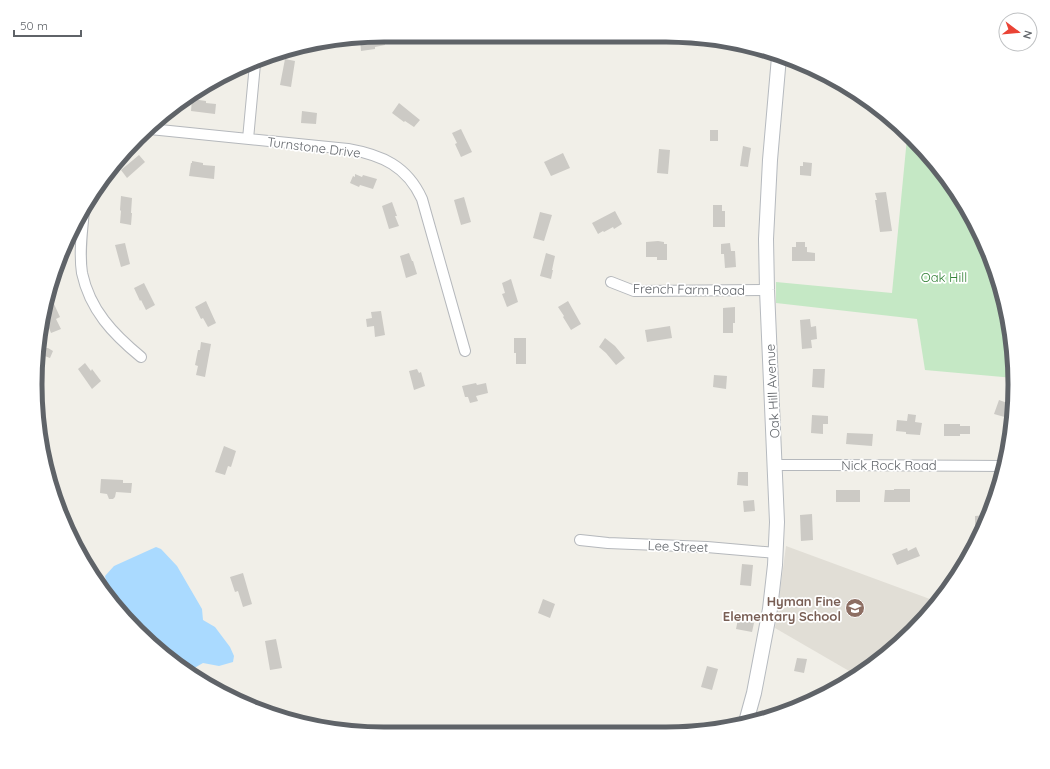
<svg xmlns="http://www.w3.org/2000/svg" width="1050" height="769" font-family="Quicksand,sans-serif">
	<rect width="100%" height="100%" fill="#f1efe8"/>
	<path fill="#e1ded6" d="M 786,546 L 938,602 L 928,615 L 878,662 L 856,675 L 775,628 Z"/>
	<path fill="#c5e8c5" d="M 907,138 L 943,172 L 979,230 L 1003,294 L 1014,361 L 1014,378 L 925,370 L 917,319 L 776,303 L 776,282 L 892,293 Z"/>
	<path fill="#aadaff" d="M 156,547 L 161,549 L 177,566 L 202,609 L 203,620 L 215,627 L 230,647 L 234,656 L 233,662 L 219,666 L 203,663 L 189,671 L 154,647 L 135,627 L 122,606 L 108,591 L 105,576 L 114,566 Z"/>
	<path fill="#cccac5" d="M 384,36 L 385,45 L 375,47 L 375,49 L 361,51 L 360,39 Z
		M 285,59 L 295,61 L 291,87 L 280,85 Z
		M 192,99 L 206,101 L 206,103 L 216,104 L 215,114 L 191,111 Z
		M 399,103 L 420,120 L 414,127 L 405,121 L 404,122 L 392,113 Z
		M 302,111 L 317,113 L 316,124 L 301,123 Z
		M 461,129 L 472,152 L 461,157 L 455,144 L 457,143 L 452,133 Z
		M 710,130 L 718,130 L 718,141 L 710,141 Z
		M 743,146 L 751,148 L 748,167 L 740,166 Z
		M 659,149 L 670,150 L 668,174 L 657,173 Z
		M 563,153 L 570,168 L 551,176 L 544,162 Z
		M 139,155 L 145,162 L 127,178 L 121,170 Z
		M 192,161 L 203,163 L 203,165 L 215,166 L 214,179 L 189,176 L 191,163 L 192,163 Z
		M 803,162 L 812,163 L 811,176 L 800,175 L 800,166 L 803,166 Z
		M 355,174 L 362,177 L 363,175 L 377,179 L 373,189 L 360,185 L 359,187 L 350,183 L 353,176 L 355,177 Z
		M 886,192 L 892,231 L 880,232 L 875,200 L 877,200 L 875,193 Z
		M 121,196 L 132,198 L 131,213 L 132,213 L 131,225 L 120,223 L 121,211 L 120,210 Z
		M 464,197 L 471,222 L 461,225 L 454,200 Z
		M 392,202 L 397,216 L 395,216 L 399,226 L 389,229 L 382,206 Z
		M 713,205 L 722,205 L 722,211 L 725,211 L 725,227 L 713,227 Z
		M 615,211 L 622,224 L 614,229 L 613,227 L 604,232 L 603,231 L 598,234 L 592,223 Z
		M 540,212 L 552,215 L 544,241 L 533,238 Z
		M 658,241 L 664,242 L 664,244 L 667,244 L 667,260 L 657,260 L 657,257 L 646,257 L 646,242 Z
		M 796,242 L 805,242 L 805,247 L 807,247 L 807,252 L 815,253 L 815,261 L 792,261 L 792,247 L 796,247 Z
		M 125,243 L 130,264 L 121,267 L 115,245 Z
		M 730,243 L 731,251 L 735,251 L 736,267 L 725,268 L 724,254 L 721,254 L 721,244 Z
		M 409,253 L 412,261 L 413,261 L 417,274 L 406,278 L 400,256 Z
		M 546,253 L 555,256 L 552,270 L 553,270 L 551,279 L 540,276 Z
		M 511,279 L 518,302 L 507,307 L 502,294 L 505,293 L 502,283 Z
		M 144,283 L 155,305 L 146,310 L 141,300 L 140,301 L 134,288 Z
		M 206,301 L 216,323 L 208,327 L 203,318 L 201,319 L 195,307 Z
		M 568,301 L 581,324 L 571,330 L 563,317 L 564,316 L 558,307 Z
		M 54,304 L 60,317 L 56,319 L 61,329 L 51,333 L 47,323 L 50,322 L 44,309 Z
		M 735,307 L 735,323 L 733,323 L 733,333 L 723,333 L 723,308 Z
		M 381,311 L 385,335 L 375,337 L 374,326 L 367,327 L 366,319 L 372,318 L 371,312 Z
		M 810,319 L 811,327 L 816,326 L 817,339 L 811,340 L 812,348 L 802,349 L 800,320 Z
		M 670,326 L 672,338 L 647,342 L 645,330 Z
		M 514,338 L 526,338 L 526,364 L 516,364 L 516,353 L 514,353 Z
		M 605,338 L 615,346 L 625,358 L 616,365 L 606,353 L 599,347 Z
		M 201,342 L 211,344 L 205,377 L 196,375 L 198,366 L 195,365 L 198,350 L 200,350 Z
		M 45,348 L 48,348 L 53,351 L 50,358 L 42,355 Z
		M 85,363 L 91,371 L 92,369 L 101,381 L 92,389 L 78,369 Z
		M 417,369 L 419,373 L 421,372 L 425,386 L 414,390 L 409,371 Z
		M 813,369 L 825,369 L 824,388 L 812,387 Z
		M 714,375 L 727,376 L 726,389 L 713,387 Z
		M 476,383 L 477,385 L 486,383 L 488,393 L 476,396 L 478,401 L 470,403 L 468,397 L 465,397 L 462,386 Z
		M 999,400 L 1013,405 L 1013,415 L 1009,414 L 1008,418 L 994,414 Z
		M 908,414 L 916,415 L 915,422 L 922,423 L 920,435 L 906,434 L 906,432 L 896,431 L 897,420 L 907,421 Z
		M 812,415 L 828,416 L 828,424 L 823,424 L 823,434 L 811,433 Z
		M 944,424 L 960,424 L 960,426 L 970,426 L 970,434 L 960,434 L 960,436 L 944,436 Z
		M 847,433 L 873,434 L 872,446 L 846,444 Z
		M 224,446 L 236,451 L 231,467 L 228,466 L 225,475 L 215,472 Z
		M 738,472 L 748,472 L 748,486 L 737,485 Z
		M 101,479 L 123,480 L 123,483 L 132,483 L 131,493 L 116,492 L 115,497 L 113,499 L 109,499 L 107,494 L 100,493 Z
		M 894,489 L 910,489 L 910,502 L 884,502 L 885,490 L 894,490 Z
		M 836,490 L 860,490 L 860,502 L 836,502 Z
		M 754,500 L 755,511 L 744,512 L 743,501 Z
		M 812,514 L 813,540 L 801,541 L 800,515 Z
		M 988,515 L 983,528 L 975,528 L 975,516 Z
		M 916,547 L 920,556 L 897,565 L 892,554 L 907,548 L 908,551 Z
		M 742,564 L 753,565 L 751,586 L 740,585 Z
		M 243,573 L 252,604 L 243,607 L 238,591 L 235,592 L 230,577 Z
		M 543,599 L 555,604 L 550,618 L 538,613 Z
		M 738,619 L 754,623 L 752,632 L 736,629 Z
		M 276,639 L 282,668 L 270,670 L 265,641 Z
		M 797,658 L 807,659 L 804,673 L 794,671 Z
		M 707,666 L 718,669 L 712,690 L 701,687 Z"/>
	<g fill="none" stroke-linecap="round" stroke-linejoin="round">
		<g stroke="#b5b8bc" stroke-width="12">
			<path id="street" d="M 150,129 L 348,149 C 382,155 407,166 422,199 L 465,351
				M 248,139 L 255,64
				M 84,211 C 82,231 79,253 82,273 C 90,310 113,334 141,357
				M 611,282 L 634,291 L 767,290
				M 775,465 L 833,465 L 1004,466
				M 580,540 L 608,543 L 707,547 L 776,553
				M 253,705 L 253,706"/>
		</g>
		<g stroke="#b6babf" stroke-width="16">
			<path id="secondary" d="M 746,722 L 754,693 L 770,609 L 775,565 L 777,522 L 767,290 L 766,239 L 770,160 L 779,57"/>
		</g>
		<use href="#street" stroke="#fff" stroke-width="10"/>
		<use href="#secondary" stroke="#fff" stroke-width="14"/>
	</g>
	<defs>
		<g id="school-disc" transform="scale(1)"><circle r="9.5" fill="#8d6e63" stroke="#fff"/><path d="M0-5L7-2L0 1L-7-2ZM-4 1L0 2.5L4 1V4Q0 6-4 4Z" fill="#fff"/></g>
	</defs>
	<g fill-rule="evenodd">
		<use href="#school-disc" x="855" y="608"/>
	</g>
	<g text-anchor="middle" stroke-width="3.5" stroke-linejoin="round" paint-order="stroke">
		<g font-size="13" fill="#5f6368" stroke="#fff">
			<text transform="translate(314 147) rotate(7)" y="5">Turnstone Drive</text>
			<text transform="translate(689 289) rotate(1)" y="5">French Farm Road</text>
			<text transform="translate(772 391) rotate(-93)" y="5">Oak Hill Avenue</text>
			<text x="889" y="470">Nick Rock Road</text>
			<text transform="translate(678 546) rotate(2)" y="5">Lee Street</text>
		</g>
		<g font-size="13" fill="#348238" stroke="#fff">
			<text x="944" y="282">Oak Hill</text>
		</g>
		<g font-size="13" font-weight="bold" fill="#785e54" stroke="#fff" text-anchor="end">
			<text x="841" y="606">Hyman Fine<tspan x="841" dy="15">Elementary School</tspan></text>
		</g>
	</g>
	<path d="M0 0H1050V769H0ZM384 42H666A342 342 0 0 1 1008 384V385A342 342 0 0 1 666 727H384A342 342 0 0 1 42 385V384A342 342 0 0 1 384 42Z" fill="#fff" fill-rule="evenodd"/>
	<path fill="none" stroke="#5f6368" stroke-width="5" d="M384 42H666A342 342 0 0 1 1008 384V385A342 342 0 0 1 666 727H384A342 342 0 0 1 42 385V384A342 342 0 0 1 384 42Z"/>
	<g transform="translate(1018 32) rotate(106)"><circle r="19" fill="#ffffff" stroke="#bfc1c3"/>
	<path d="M0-3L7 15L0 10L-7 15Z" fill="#ea4335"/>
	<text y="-6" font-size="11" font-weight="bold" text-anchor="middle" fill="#5f6368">N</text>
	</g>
	<path d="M14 30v6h67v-6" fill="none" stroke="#5f6368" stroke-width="2"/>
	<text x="20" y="30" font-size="12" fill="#5f6368" stroke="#ffffff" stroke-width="3" paint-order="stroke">50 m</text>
</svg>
